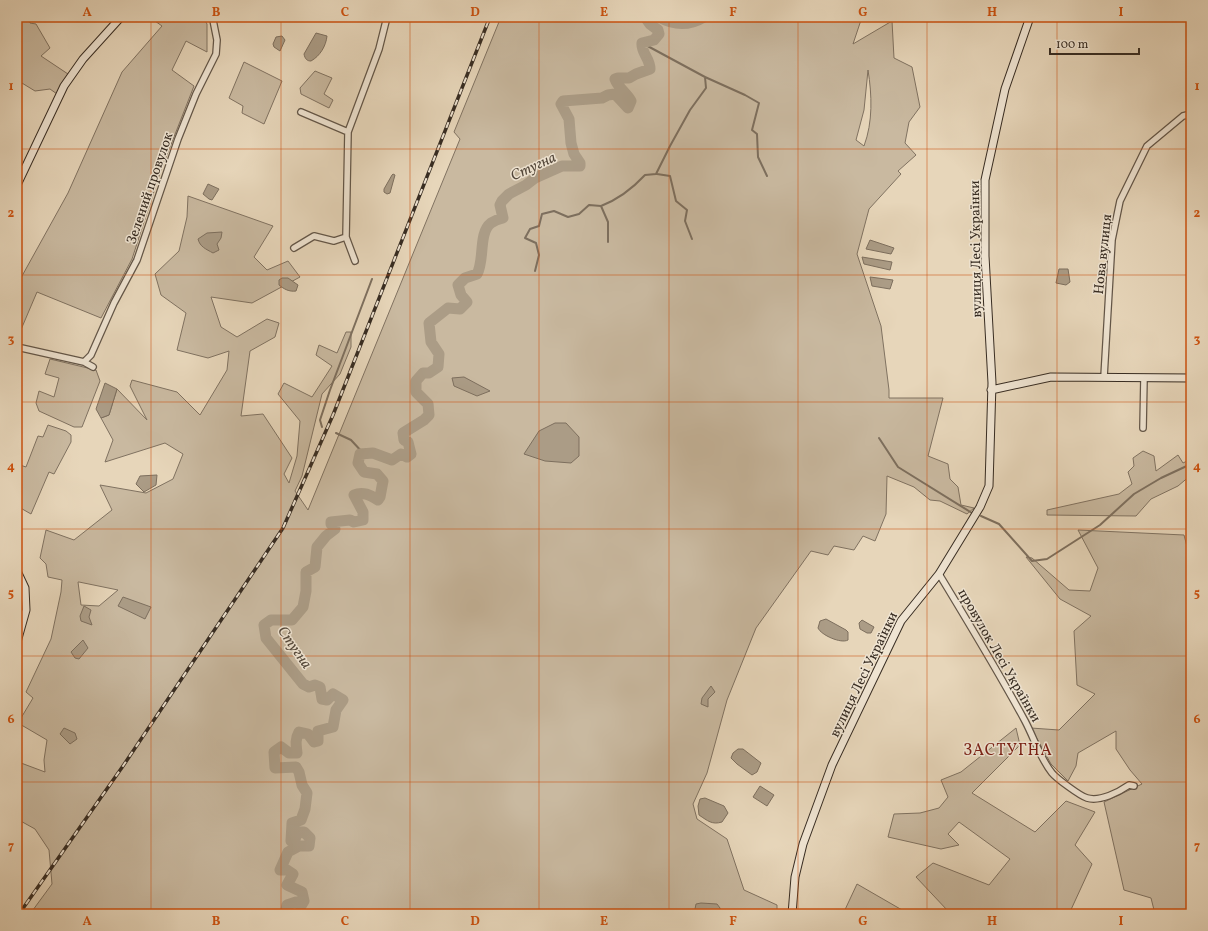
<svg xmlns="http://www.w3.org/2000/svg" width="1208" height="931" font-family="Vollkorn,serif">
	<rect width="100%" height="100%" fill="#e7d6ba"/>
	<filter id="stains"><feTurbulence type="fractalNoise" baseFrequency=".005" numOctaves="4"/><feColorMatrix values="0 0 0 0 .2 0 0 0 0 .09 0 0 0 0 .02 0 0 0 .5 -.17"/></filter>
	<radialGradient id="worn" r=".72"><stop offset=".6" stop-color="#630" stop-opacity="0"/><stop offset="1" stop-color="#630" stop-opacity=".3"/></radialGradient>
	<path fill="#c9b9a0" stroke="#807261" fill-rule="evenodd" d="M 17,17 L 29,17 L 30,23 L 36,24 L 50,48 L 41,56 L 68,74 L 57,94 L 50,89 L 35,91 L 17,80 Z
		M 158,17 L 203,17 L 207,24 L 207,52 L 186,41 L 172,70 L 194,86 L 161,170 L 132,259 L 101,318 L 37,292 L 17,339 L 17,285 L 68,193 L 122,72 L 162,26 L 155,21 Z
		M 501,17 L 862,17 L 853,44 L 892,21 L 894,58 L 912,67 L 920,107 L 909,122 L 905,143 L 916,155 L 898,171 L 901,174 L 869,209 L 857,254 L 881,326 L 889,390 L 889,398 L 943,398 L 928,456 L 948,464 L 950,479 L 958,487 L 961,505 L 974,508 L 967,514 L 940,501 L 930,500 L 914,487 L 887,476 L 886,514 L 875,541 L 863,536 L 854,550 L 834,546 L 828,555 L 811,551 L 756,628 L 727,700 L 707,773 L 693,804 L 697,819 L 727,839 L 744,890 L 777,905 L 777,914 L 30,914 L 52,884 L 49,850 L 35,829 L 17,819 L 17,769 L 21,763 L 45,772 L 44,760 L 47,740 L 18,723 L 33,698 L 26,692 L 51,639 L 61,592 L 62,580 L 48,577 L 46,564 L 40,558 L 46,530 L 74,540 L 112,510 L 100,485 L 146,493 L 173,479 L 183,454 L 165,443 L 105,462 L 113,440 L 101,418 L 109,415 L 117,389 L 147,420 L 130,386 L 132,380 L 177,392 L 200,415 L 227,370 L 229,351 L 208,358 L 177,350 L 186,313 L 161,295 L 155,274 L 179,251 L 187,217 L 188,196 L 273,226 L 254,257 L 267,270 L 288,261 L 300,277 L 252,303 L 211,297 L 221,327 L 237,337 L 267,319 L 279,323 L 275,337 L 250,351 L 241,416 L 263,414 L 292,458 L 284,474 L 289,483 L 297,456 L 300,421 L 278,394 L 284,383 L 312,397 L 332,366 L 316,355 L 319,345 L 337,353 L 346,332 L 351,332 L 351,347 L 340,374 L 322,394 L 302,476 L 295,491 L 308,510 L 460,139 L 454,132 ZM 868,70 C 872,95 873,122 864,146 L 856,140 L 864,110 ZM 78,582 L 79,582 L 118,590 L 99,606 L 81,605 Z
		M 244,62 L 282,81 L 264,124 L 242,113 L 243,106 L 229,98 Z
		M 315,71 L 332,78 L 324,94 L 333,100 L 329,108 L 301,94 L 300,88 Z
		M 50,359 L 96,370 L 100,381 L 82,427 L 74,427 L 39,411 L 36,403 L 39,391 L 54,397 L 59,378 L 45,374 Z
		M 48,425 L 66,431 L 71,435 L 71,442 L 54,474 L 49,472 L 31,514 L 17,506 L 17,464 L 26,467 L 38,436 L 43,437 Z
		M 1143,451 L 1154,456 L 1156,471 L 1178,455 L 1183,463 L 1191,459 L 1191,475 L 1178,486 L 1151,499 L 1136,516 L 1047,515 L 1047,510 L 1119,494 L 1132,484 L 1128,472 L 1134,466 L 1133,458 Z
		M 1078,530 L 1184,535 L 1191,562 L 1191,914 L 1155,914 L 1151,898 L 1124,890 L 1104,802 L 1142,784 L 1130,770 L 1116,749 L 1116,731 L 1078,753 L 1076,766 L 1068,781 L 1051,764 L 1031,728 L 1059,730 L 1095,694 L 1077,685 L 1074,631 L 1091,616 L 1060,599 L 1026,557 L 1032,558 L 1069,590 L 1090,591 L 1098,568 Z
		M 1016,728 L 1020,745 L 972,793 L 1035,832 L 1066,801 L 1095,812 L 1075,845 L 1092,864 L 1069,914 L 947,914 L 948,911 L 916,877 L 933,863 L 989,885 L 1010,859 L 959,822 L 948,834 L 959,845 L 941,849 L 888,837 L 894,814 L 920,813 L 939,808 L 948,797 L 941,780 L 961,772 Z
		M 857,884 L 909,914 L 843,914 Z"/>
	<path fill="#ab9c86" stroke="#7d6f5e" d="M 316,33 L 327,36 C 326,46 320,56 311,61 C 307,61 305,59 304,54 Z
		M 282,36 L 285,40 L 280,51 L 274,47 L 273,44 L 276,37 Z
		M 393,174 L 395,175 L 390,193 L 387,194 L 384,192 L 384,189 L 392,175 Z
		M 208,184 L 219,189 L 212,200 L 209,199 L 203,194 Z
		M 222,232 L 221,238 L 217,244 L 219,250 L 213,253 C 206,249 200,247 198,239 L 207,233 Z
		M 870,240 L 894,248 L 891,254 L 866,249 Z
		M 862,257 L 892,262 L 890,270 L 864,264 Z
		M 1059,269 L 1068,269 L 1070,282 L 1066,285 L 1056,283 Z
		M 870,277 L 893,280 L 890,289 L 872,286 Z
		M 282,278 L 288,278 L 298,285 L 296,291 C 289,292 284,289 279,285 L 279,280 Z
		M 464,377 L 490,391 L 477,396 L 454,386 L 452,378 Z
		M 105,383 L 117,389 L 109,415 L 101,418 L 96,409 Z
		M 555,423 L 566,423 L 579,437 L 579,456 L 571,463 L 545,461 L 524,454 L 539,431 Z
		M 157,475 L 156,485 L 144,492 L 136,484 L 140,476 Z
		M 123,597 L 151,607 L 145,619 L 118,606 Z
		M 84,606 L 91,610 L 89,617 L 92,625 L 81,621 L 80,616 Z
		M 826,619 L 846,630 L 848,632 L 848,640 C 841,644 821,635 818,628 L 820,621 Z
		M 862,620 L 874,627 L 871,633 L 867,633 L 860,629 L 859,623 Z
		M 83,640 L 88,648 L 79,659 L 75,658 L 71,652 Z
		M 711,686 L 715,692 L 708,699 L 708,707 L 701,704 L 702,698 Z
		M 64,728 L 75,733 L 77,739 L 70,744 L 60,734 Z
		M 738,749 L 743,749 L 761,763 L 757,772 L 752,775 L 737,764 L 731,758 L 733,753 Z
		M 760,786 L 774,795 L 767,806 L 753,797 Z
		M 705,798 L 724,806 L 728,813 L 722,822 C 712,825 708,821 699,815 L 698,806 L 700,799 Z
		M 701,903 L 717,904 L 720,908 L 721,914 L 694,914 L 696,904 Z"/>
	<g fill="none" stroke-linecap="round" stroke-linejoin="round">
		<path stroke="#7d6f5e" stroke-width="2" d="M 705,77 L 745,95 L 759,103 L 752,130 L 757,134 L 758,157 L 767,176
			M 657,174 L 670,176 L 676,201 L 687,210 L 685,221 L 692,239
			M 608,242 L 608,222 L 601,206 C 619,199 632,189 645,175 L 656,174 L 670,146 L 690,110 L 706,88 L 705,77 L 642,43
			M 535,271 L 539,255 L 536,243 L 525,238 L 530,229 L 539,226 L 542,214 L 554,211 L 568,217 L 579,214 L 589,205 L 601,206
			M 322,427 L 320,420 L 330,390 L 372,279
			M 336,433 L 351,440 L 364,454
			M 879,438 L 898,467 L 972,513
			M 981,516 L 999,524 L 1032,561 L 1047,559 L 1100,525 L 1134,494 L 1161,478 L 1191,464"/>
		<path stroke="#ab9c86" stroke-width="11" d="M 659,17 C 675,26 689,26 704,17
			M 285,914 L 287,905 L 296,902 L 301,906 L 304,901 L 302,892 L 287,885 L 293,874 L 287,870 L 280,870 L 288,852 L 299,846 L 309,846 L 310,838 L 304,832 L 298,832 L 295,839 L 291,841 L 292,823 L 301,820 L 305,809 L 307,793 L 302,785 L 299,772 L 296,767 L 275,768 L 274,752 L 281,747 L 289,753 L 297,753 C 296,745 295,739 299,732 L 308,734 L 314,742 L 318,741 L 318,731 L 333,727 L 336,710 L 343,700 L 333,694 L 327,700 L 322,699 L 320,687 L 315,685 L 309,687 L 303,684 L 266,638 L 264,625 L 271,620 L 292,620 L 303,607 L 306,591 L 306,572 L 315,567 L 317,547 L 326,536 L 335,529 L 331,524 L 331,522 L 350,520 L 354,522 L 363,520 L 363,512 L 354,495 C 363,491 370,495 378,500 L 380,497 L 383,481 L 377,474 L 364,472 L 358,463 L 360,454 L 373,453 L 392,460 L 401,454 L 407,457 L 411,454 L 408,442 L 404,440 L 403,433 L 424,420 L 429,415 L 428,404 L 416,392 L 416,381 L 423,373 L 429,373 L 438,367 L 439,354 L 431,342 L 429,323 L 448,308 L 460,309 L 467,302 L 461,295 L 458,285 L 465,278 L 477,274 C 485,260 478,233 491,223 C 494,221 499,219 503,218 L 500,205 L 502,201 L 509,194 L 526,185 L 535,178 L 562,166 L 580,166 L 580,163 L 574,154 L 571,143 L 569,119 L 561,104 L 563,101 L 602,98 L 608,95 L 615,94 L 628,108 L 631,101 C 627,93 618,88 615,79 L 618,78 L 629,78 L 636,74 L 650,69 C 650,58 641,53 642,43 L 654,40 L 659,34 L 658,30 L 650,24 L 645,17"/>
		<g stroke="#635648" stroke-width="8">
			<path id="street" d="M 301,112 L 348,132 L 379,49 L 387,17
				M 346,237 L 355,261
				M 294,248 L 314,236 L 334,241 L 346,237 L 348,132
				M 17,347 L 84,362 L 93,367
				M 84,362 L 91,355 L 114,303 L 137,260 L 178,139 L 196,94 L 216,54 L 217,40 L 213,20 L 211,17
				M 1104,377 L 1112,240 L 1120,201 L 1147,146 L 1183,116 L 1191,114
				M 1143,428 L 1144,378
				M 939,574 C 968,622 998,671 1025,721 C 1034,738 1040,758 1052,773 C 1056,778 1080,796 1087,798 C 1100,802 1119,792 1129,785 L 1134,786"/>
		</g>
		<g stroke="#372c22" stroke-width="9">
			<path id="secondary" d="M 17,185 L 64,86 L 83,59 L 121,17
				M 991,390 L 1051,377 L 1191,378
				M 17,571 L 25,588 L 26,610 L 17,642
				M 792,914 L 795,877 L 803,844 L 832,765 L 901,621 L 939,574 L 980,507 L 989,486 L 992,383 L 985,256 L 985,180 L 1005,89 L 1030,17"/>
		</g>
		<use href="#street" stroke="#efe4d2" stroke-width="5.5"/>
		<use href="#secondary" stroke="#efe4d2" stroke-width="7"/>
		<g stroke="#372c22" stroke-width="3.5">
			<path id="rail" d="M 19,914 L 123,766 L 283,528 L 333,415 L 490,17"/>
		</g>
		<use href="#rail" stroke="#efe4d2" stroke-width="2" stroke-dasharray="6" stroke-linecap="butt"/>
	</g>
	<path fill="none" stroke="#cd520f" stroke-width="1" stroke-opacity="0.55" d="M 151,17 L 151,914M 281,17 L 281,914M 410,17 L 410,914M 539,17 L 539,914M 669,17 L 669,914M 798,17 L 798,914M 927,17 L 927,914M 1057,17 L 1057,914M 17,149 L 1191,149M 17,275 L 1191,275M 17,402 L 1191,402M 17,529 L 1191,529M 17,656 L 1191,656M 17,782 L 1191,782"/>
	<g text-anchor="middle" stroke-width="3" stroke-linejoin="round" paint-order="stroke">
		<g font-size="14" fill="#372c22" stroke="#efe4d2">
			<text transform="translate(149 188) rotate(-71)" y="5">Зелений провулок</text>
			<text transform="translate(975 249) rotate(-91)" y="5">вулиця Лесі Українки</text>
			<text transform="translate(1102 254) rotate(-84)" y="5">Нова вулиця</text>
			<text transform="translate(1000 655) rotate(60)" y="5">провулок Лесі Українки</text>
			<text transform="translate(863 674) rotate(-64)" y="5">вулиця Лесі Українки</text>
		</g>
		<g font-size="15" font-style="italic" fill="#54483b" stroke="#efe4d2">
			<text transform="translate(533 166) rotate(-25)" y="5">Стугна</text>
			<text transform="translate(295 647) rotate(55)" y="5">Стугна</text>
		</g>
		<g font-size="16" letter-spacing="1" fill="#7a1f14" stroke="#efe4d2">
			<text x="1008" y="755">ЗАСТУГНА</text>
		</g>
	</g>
	<rect width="1208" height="931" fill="none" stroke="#e7d6ba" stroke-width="44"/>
	<path d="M1050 48v6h89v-6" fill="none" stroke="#372c22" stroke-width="2"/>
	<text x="1056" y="48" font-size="12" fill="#372c22" stroke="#efe4d2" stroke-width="3" paint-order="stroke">100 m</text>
	<rect x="22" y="22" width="1164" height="887" fill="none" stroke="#cd520f" stroke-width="1.5"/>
	<g font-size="13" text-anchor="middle" font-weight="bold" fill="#cd520f">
		<text x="87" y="16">A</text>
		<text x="216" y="16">B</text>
		<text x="345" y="16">C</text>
		<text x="475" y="16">D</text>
		<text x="604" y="16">E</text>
		<text x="733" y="16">F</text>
		<text x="863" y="16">G</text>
		<text x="992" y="16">H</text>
		<text x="1121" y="16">I</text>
		<text x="11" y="90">1</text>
		<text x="1197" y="90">1</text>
		<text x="11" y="217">2</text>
		<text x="1197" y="217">2</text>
		<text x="11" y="343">3</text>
		<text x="1197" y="343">3</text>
		<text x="11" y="470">4</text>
		<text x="1197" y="470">4</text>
		<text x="11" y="597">5</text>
		<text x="1197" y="597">5</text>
		<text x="11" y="723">6</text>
		<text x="1197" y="723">6</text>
		<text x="11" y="850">7</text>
		<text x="1197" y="850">7</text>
		<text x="87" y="925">A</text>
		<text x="216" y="925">B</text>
		<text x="345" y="925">C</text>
		<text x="475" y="925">D</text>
		<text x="604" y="925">E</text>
		<text x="733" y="925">F</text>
		<text x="863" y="925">G</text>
		<text x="992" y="925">H</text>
		<text x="1121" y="925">I</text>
	</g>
	<rect width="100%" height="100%" filter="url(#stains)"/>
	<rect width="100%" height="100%" fill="url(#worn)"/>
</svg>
